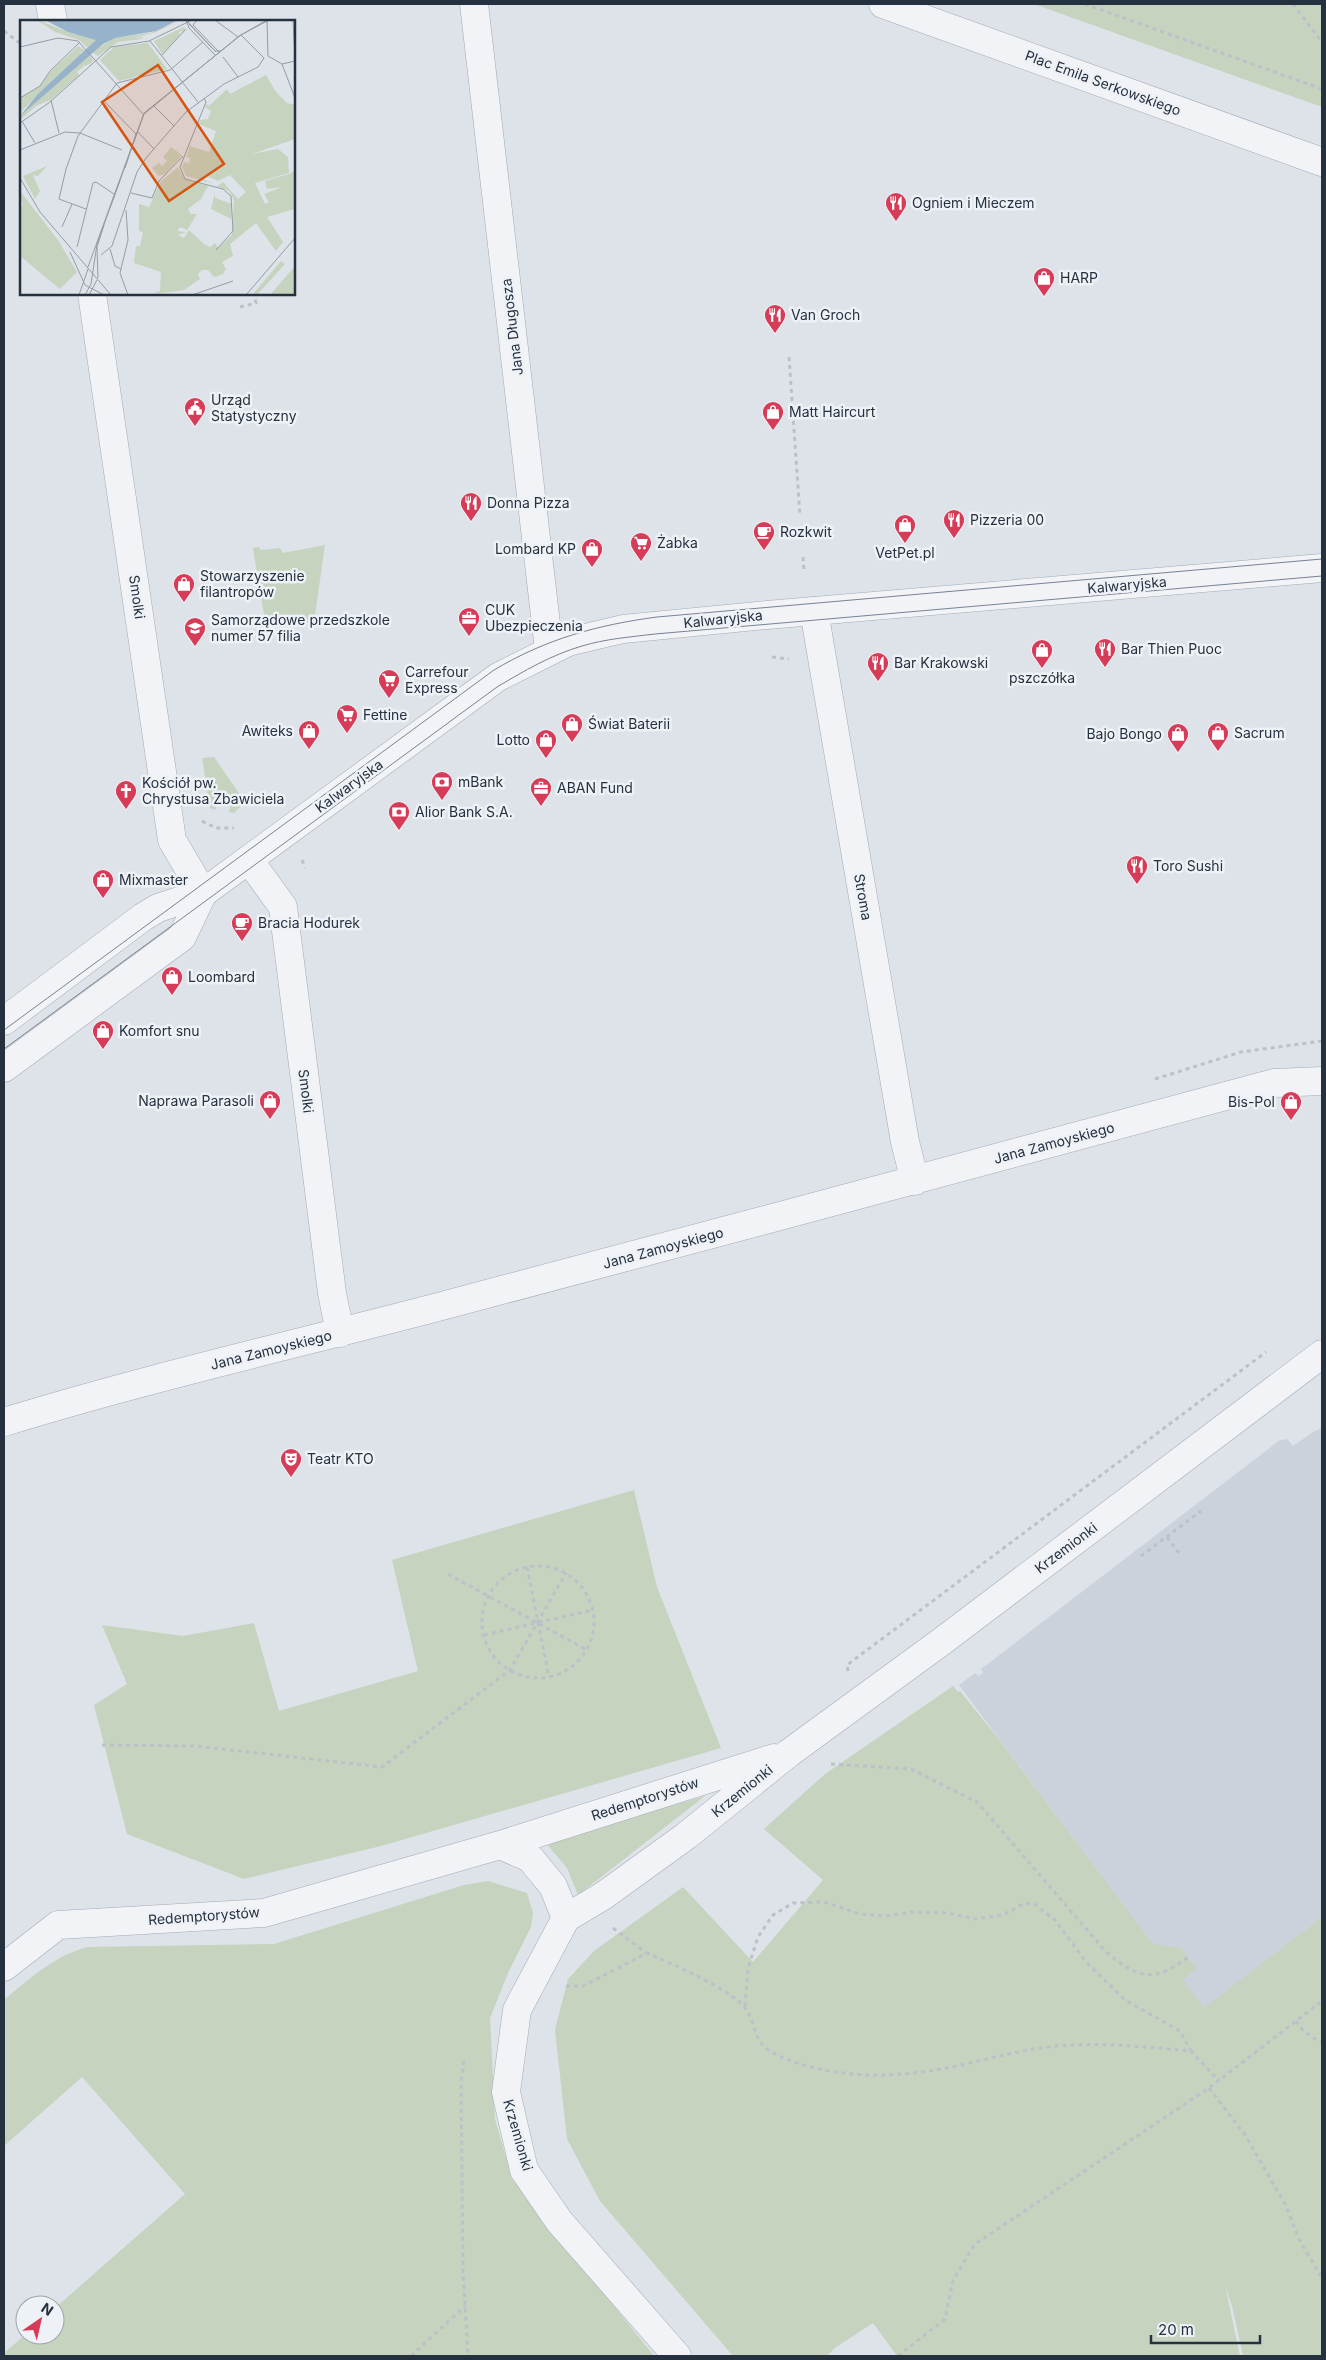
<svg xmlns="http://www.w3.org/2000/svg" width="1326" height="2360" font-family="Inter,sans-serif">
	<rect width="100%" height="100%" fill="#dee3e9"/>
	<path fill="#ccd2db" d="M 1322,1428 L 1322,1917 L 1204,2009 L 1182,1980 L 1197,1968 L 1181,1948 L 1152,1944 L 959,1685 L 975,1673 L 979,1676 L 983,1673 L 981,1669 L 1280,1440 L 1287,1439 L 1293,1446 L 1313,1432 Z"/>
	<path fill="#c5d3bf" d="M 1034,4 L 1322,4 L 1322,107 L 1073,18 Z
		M 325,545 L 314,622 L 266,626 L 253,548 L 259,547 L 260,550 L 280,548 L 283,553 Z
		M 214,757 L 245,802 L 234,813 L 229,812 L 231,804 L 218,801 L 215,810 L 210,808 L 202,758 Z
		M 634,1490 L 657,1587 L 721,1748 L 381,1846 L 244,1879 L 127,1834 L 94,1705 L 127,1684 L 102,1625 L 183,1636 L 254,1623 L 279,1711 L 418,1671 L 392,1560 Z
		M 953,1686 L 958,1692 L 960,1691 L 998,1738 L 1152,1943 L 1181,1948 L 1197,1968 L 1183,1980 L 1204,2008 L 1322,1917 L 1322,2356 L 1243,2356 L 1232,2306 L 1225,2285 L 1240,2356 L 897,2356 L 873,2323 L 835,2348 L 827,2356 L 733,2356 L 600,2201 L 567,2139 L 555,2030 L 568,1979 L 594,1951 L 683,1887 L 753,1962 L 823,1880 L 764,1829 L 825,1774 Z
		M 705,1796 L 578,1895 L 567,1868 L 545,1842 Z
		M 488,1881 L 527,1893 L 533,1913 L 531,1927 L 508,1973 L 490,2018 L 495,2119 L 512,2179 L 654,2356 L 4,2356 L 4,2353 L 25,2335 L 55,2335 L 55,2308 L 185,2194 L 82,2077 L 4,2146 L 4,2000 C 30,1978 54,1956 88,1947 L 274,1944 L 464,1885 Z"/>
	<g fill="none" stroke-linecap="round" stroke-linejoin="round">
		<g stroke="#a3aab3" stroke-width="29">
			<path id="minor" d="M 50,4 L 53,21
				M 474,4 L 549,650
				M 883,4 L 1322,162
				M 92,294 L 172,840 L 203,893
				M 814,611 L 905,1142 L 915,1181
				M 249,860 L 283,907 L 332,1293 L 340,1333
				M 4,1422 C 147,1378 293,1345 438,1307 C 717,1233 995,1159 1274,1083 L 1322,1081
				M 500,1845 L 530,1858 L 553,1886 L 566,1918
				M 4,1967 L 58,1925 L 264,1913 L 500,1845 L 774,1758
				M 677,2356 L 559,2221 L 524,2170 L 506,2092 L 517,2010 L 566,1918 L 603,1896 L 686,1836 L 789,1753 L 941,1642 L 1322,1354"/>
		</g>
		<g stroke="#a3aab3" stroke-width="29">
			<path id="tertiary" d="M 4,1021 L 143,917 L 158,908 L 203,893 L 498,677 L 568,642 L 623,629 L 767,615 L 1322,568
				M 4,1068 L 182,937 L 203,893"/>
		</g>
		<path stroke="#bcc1c7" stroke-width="3" stroke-dasharray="4 4" stroke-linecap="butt" d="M 1085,4 L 1322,89
			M 1293,4 L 1322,42
			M 4,31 L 21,44
			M 240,307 L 256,303 L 254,294
			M 789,357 L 800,516
			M 803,557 L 804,571
			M 772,657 L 789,659
			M 202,821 L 216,828 L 234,828
			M 302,860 L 305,868
			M 1155,1079 L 1241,1052 L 1322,1041
			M 1167,1537 L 1179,1553
			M 1141,1556 L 1201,1511
			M482 1622a56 56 0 1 1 112 0a56 56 0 1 1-112 0Z
			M 527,1567 L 549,1677
			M 448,1574 L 587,1650
			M 484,1635 L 593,1610
			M 848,1671 L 847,1665 L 1266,1352
			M 102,1745 L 195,1746 L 382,1767 L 510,1670 L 566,1573
			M 831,1764 L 911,1769 L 977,1802 L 1106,1952 C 1138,1978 1154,1984 1188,1957
			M 613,1928 L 646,1953
			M 566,1986 L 583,1986 L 647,1953 C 668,1962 733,1990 745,2008 C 762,2033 748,2043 784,2058 C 829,2077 882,2078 929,2071 C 969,2065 1008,2052 1048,2047 C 1093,2041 1145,2047 1191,2051 L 1219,2081
			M 745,2006 L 748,1968 L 758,1937 L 773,1915 L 793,1903 L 824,1902 L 860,1914 L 885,1916 L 912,1912 L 947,1913 L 976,1919 L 1003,1915 L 1023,1904 L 1033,1903 L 1055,1920 L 1086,1962 L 1125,2000 L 1180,2031 L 1191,2051
			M 1296,2021 L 1304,2032 L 1322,2043
			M 464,2061 L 461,2082 L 463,2271 L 468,2356
			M 1209,2088 L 1245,2135 L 1285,2204 L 1300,2241 L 1322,2278
			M 411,2356 L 465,2306
			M 898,2356 L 945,2319 L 953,2280 L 975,2244 L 1209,2088 L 1322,2001"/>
		<use href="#minor" stroke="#f1f3f7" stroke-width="28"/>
		<use href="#tertiary" stroke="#f1f3f7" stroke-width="28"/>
		<path stroke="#778293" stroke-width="1" d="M 4,1030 L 494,670 C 546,639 597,625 657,617 L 1322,559
			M 4,1049 L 497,687 C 524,671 551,655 582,646 C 605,639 630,637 655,634 L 1322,576"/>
	</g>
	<defs>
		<g id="restaurant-pin" transform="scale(1.125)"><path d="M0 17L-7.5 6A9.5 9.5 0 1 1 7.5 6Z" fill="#d63b57" stroke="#eef1f6"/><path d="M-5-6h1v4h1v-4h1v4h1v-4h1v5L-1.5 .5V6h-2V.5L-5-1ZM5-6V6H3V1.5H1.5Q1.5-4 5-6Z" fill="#fff"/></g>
		<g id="shop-pin" transform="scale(1.125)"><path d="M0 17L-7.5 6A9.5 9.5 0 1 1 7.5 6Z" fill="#d63b57" stroke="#eef1f6"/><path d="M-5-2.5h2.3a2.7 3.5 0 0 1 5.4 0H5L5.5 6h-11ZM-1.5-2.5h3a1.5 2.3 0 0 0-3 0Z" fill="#fff"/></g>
		<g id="civic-pin" transform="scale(1.125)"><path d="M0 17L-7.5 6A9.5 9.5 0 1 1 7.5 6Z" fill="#d63b57" stroke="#eef1f6"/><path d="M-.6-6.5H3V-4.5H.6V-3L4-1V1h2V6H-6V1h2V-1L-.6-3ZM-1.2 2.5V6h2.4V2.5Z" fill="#fff"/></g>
		<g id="cafe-pin" transform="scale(1.125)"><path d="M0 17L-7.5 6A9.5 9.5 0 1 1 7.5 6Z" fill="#d63b57" stroke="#eef1f6"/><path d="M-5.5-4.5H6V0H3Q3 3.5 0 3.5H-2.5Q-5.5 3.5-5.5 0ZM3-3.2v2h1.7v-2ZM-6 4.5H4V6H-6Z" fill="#fff"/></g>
		<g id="supermarket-pin" transform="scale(1.125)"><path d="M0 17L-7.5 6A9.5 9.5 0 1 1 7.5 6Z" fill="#d63b57" stroke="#eef1f6"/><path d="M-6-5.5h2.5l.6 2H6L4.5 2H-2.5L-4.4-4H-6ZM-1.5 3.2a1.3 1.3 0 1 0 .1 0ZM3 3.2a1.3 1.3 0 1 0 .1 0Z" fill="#fff"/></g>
		<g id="office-pin" transform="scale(1.125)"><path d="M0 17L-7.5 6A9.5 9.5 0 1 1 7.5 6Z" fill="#d63b57" stroke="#eef1f6"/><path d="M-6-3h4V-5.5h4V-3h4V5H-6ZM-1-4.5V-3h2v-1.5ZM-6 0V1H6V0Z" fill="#fff"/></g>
		<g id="school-pin" transform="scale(1.125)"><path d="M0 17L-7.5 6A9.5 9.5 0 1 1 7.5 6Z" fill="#d63b57" stroke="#eef1f6"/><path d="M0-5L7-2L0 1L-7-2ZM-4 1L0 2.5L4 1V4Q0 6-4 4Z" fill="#fff"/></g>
		<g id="bank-pin" transform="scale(1.125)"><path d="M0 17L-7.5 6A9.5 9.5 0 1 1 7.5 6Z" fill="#d63b57" stroke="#eef1f6"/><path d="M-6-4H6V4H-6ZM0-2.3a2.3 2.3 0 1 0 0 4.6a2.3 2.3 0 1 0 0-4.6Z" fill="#fff"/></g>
		<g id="church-pin" transform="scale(1.125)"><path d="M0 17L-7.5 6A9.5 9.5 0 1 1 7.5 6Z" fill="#d63b57" stroke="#eef1f6"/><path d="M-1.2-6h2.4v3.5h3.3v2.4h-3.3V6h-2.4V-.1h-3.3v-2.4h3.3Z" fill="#fff"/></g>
		<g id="theatre-pin" transform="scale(1.125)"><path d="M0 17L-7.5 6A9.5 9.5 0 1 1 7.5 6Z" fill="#d63b57" stroke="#eef1f6"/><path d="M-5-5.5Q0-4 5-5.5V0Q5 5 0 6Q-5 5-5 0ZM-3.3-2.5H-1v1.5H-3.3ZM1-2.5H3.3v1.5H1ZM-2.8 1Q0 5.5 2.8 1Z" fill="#fff"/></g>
	</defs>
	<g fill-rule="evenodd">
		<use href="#restaurant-pin" x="896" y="203"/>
		<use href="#shop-pin" x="1044" y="278"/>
		<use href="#restaurant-pin" x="775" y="315"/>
		<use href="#civic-pin" x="195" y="408"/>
		<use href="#shop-pin" x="773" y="412"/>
		<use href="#restaurant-pin" x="471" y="503"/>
		<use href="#restaurant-pin" x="954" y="520"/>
		<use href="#shop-pin" x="905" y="525"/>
		<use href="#cafe-pin" x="764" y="532"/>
		<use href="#supermarket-pin" x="641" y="543"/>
		<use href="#shop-pin" x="592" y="549"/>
		<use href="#shop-pin" x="184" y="584"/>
		<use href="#office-pin" x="469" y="618"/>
		<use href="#school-pin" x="195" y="628"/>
		<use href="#restaurant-pin" x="1105" y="649"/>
		<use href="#shop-pin" x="1042" y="650"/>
		<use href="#restaurant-pin" x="878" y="663"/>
		<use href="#supermarket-pin" x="389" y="680"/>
		<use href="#supermarket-pin" x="347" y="715"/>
		<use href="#shop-pin" x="572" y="724"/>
		<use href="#shop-pin" x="309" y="731"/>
		<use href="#shop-pin" x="1218" y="733"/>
		<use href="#shop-pin" x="1178" y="734"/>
		<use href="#shop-pin" x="546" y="740"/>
		<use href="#bank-pin" x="442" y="782"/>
		<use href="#office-pin" x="541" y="788"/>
		<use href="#church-pin" x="126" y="791"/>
		<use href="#bank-pin" x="399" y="812"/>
		<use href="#restaurant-pin" x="1137" y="866"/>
		<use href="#shop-pin" x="103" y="880"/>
		<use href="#cafe-pin" x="242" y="923"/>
		<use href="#shop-pin" x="172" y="977"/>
		<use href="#shop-pin" x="103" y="1031"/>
		<use href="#shop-pin" x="270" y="1101"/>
		<use href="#shop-pin" x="1291" y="1102"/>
		<use href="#theatre-pin" x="291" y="1459"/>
	</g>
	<g text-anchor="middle" stroke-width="5" stroke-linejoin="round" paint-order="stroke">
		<g font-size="14" fill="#263140" stroke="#eef1f6">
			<text transform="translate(1103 83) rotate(20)" y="5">Plac Emila Serkowskiego</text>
			<text transform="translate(512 327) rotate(-97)" y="5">Jana Długosza</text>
			<text transform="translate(1127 585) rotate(-5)" y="5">Kalwaryjska</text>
			<text transform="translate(137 597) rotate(82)" y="5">Smolki</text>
			<text transform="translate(723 619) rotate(-6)" y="5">Kalwaryjska</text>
			<text transform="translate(349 786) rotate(-36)" y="5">Kalwaryjska</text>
			<text transform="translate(863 897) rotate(80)" y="5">Stroma</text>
			<text transform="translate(306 1091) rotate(83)" y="5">Smolki</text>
			<text transform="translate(1054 1143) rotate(-15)" y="5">Jana Zamoyskiego</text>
			<text transform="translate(663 1248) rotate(-15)" y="5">Jana Zamoyskiego</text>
			<text transform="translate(271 1350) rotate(-14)" y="5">Jana Zamoyskiego</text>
			<text transform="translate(1066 1548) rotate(-37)" y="5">Krzemionki</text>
			<text transform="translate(742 1791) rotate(-39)" y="5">Krzemionki</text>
			<text transform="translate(645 1799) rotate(-18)" y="5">Redemptorystów</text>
			<text transform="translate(204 1916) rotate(-4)" y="5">Redemptorystów</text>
			<text transform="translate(518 2135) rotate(74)" y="5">Krzemionki</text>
		</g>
		<g font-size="14" fill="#263140" stroke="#eef1f6" text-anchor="start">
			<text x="912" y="208">Ogniem i Mieczem</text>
			<text x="1060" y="283">HARP</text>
			<text x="791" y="320">Van Groch</text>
			<text x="211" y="405">Urząd<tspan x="211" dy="16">Statystyczny</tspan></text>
			<text x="789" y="417">Matt Haircurt</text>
			<text x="487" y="508">Donna Pizza</text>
			<text x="970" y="525">Pizzeria 00</text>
			<text x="780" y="537">Rozkwit</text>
			<text x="657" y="548">Żabka</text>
			<text x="576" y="554" text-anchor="end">Lombard KP</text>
			<text x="905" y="558" text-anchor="middle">VetPet.pl</text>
			<text x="200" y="581">Stowarzyszenie<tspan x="200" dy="16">filantropów</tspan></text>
			<text x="485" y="615">CUK<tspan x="485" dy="16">Ubezpieczenia</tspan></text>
			<text x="211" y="625">Samorządowe przedszkole<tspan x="211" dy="16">numer 57 filia</tspan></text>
			<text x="1121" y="654">Bar Thien Puoc</text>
			<text x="894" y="668">Bar Krakowski</text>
			<text x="405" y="677">Carrefour<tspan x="405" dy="16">Express</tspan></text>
			<text x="1042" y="683" text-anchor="middle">pszczółka</text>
			<text x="363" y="720">Fettine</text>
			<text x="588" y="729">Świat Baterii</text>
			<text x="293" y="736" text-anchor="end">Awiteks</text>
			<text x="1234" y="738">Sacrum</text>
			<text x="1162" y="739" text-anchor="end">Bajo Bongo</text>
			<text x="530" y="745" text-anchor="end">Lotto</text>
			<text x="458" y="787">mBank</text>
			<text x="142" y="788">Kościół pw.<tspan x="142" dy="16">Chrystusa Zbawiciela</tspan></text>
			<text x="557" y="793">ABAN Fund</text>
			<text x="415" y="817">Alior Bank S.A.</text>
			<text x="1153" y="871">Toro Sushi</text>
			<text x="119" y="885">Mixmaster</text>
			<text x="258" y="928">Bracia Hodurek</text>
			<text x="188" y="982">Loombard</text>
			<text x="119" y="1036">Komfort snu</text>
			<text x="254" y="1106" text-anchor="end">Naprawa Parasoli</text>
			<text x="1275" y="1107" text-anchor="end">Bis-Pol</text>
			<text x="307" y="1464">Teatr KTO</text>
		</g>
	</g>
	<g transform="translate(20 20)">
		<rect width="275" height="275" fill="#dee3e9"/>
		<path d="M 17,0 L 54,14 L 74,17 L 76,21 L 69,29 L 59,20 L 35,12 ZM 161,0 L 136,12 L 114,18 L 123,17 L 121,19 L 98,22 L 78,36 L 72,32 L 94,18 L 130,13 ZM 164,7 L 168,10 L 159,12 L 160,15 L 142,34 L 134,21 ZM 128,23 L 147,49 L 99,61 L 80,40 L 94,27 ZM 58,26 L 66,31 L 60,33 L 62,36 L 0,92 L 0,78 L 19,67 L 32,50 ZM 69,35 L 73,39 L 72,43 L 64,46 L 57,52 L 59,55 L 32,79 L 16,86 L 0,100 L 0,96 L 20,77 ZM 246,55 L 256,72 L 267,83 L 275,85 L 275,119 L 232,134 L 258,129 L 268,137 L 269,153 L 235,163 L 245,184 L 249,182 L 244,174 L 262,167 L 247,169 L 245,161 L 269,154 L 275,150 L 275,189 L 247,197 L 263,222 L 256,231 L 236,203 L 210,224 L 213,236 L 202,242 L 206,249 L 203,254 L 194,257 L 188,250 L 182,250 L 178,254 L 180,259 L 164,270 L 133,274 L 140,271 L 141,252 L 114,243 L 116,226 L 120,226 L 122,217 L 123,212 L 119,211 L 119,184 L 129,187 L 140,162 L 158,147 L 165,159 L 188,166 L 181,179 L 168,189 L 171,194 L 177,194 L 167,210 L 160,207 L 157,211 L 166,212 L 158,215 L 164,218 L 169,210 L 184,224 L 190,227 L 195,223 L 198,228 L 212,215 L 214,180 L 209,171 L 197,166 L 203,162 L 218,179 L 226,172 L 210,155 L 198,161 L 184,155 L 183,159 L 194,164 L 166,156 L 162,147 L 164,142 L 169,143 L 170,138 L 166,137 L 170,126 L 189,132 L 196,111 L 178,104 L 180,100 L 188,99 L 191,91 L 185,87 L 186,84 L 189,86 L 207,69 L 210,74 ZM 151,127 L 162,135 L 145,154 L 139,156 L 132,148 L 139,143 L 142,146 L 147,141 L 143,137 ZM 27,146 L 18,156 L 13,155 L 20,171 L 15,179 L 3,156 ZM 0,171 L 38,220 L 57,252 L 40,269 L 0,236 L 0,189 L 3,184 L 1,181 L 5,183 L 0,180 ZM 195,173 L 195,178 L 212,184 L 211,199 L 191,189 ZM 261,241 L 265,244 L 237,275 L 232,275 ZM 275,246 L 275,275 L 250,275 Z" fill="#c5d3bf"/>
		<path d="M 25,0 L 158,0 L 136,11 L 95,18 L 83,24 L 0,96 L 18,74 L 76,20 L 48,12 Z" fill="#97b2cb"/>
		<path fill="none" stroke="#949ca5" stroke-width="1" d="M 166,0 L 169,8 L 195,35M 166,0 L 195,31 L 201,31M 177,0 L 173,5 L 199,32M 195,0 L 218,17M 247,0 L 248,36M 273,0 L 275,39M 169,4 L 196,32M 221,15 L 244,38M 130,21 L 178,82M 0,27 L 38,18 L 58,21 L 123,94M 141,36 L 165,10M 248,36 L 262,44 L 275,41M 203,37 L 218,57M 262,44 L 275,78M 97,63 L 150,50 L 183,22M 0,78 L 20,66 L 30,51 L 60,22M 184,78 L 186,82 L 160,147 L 165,159 L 203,169 L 211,176 L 213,211 L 196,230M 31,80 L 39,113M 83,80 L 116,114M 133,85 L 154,106M 2,101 L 15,123M 0,103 L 30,82 L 91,27 L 129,21 L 172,0M 117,111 L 134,129M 0,130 L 45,112 L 60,113 L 102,130M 105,148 L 116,114M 0,158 L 20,192 L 91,275M 111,173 L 132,178 L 139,161 L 163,136M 91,185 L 100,160M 66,189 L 39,179 L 46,149 L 58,116 L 97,63M 106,190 L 108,220 L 100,253 L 108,275M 42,207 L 52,184M 57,227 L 73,163 L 76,162 L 94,174M 90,229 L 95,246 L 101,249M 50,232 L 65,265 L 84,275M 81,235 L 92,226 L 117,152 L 126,138 L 166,92 L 204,64 L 238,47 L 244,38M 68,247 L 124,93 L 221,15 L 247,0M 78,258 L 77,227 L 84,205M 59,275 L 68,249M 65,275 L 71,264 L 77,224 L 124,94 L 219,16 L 249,0M 69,275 L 77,260M 172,275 L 213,261M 226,275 L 275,218"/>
		<path fill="#d55511" fill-opacity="0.15" stroke="#d55511" stroke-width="2.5" d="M 138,45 L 204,144 L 149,181 L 82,82 Z"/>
		<rect width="275" height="275" fill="none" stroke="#263140" stroke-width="2.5"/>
	</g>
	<rect width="1326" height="2360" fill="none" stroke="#263140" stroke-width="10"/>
	<g transform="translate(40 2320) rotate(34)"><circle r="24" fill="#eef1f6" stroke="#9ea4ad"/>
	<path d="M0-4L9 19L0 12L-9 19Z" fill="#d63b57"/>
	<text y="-8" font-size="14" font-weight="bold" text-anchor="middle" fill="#263140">N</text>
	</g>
	<path d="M1151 2335v8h109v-8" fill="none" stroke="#263140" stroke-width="2.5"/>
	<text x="1158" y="2335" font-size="15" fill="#263140" stroke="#eef1f6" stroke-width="4" paint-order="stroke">20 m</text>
</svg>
